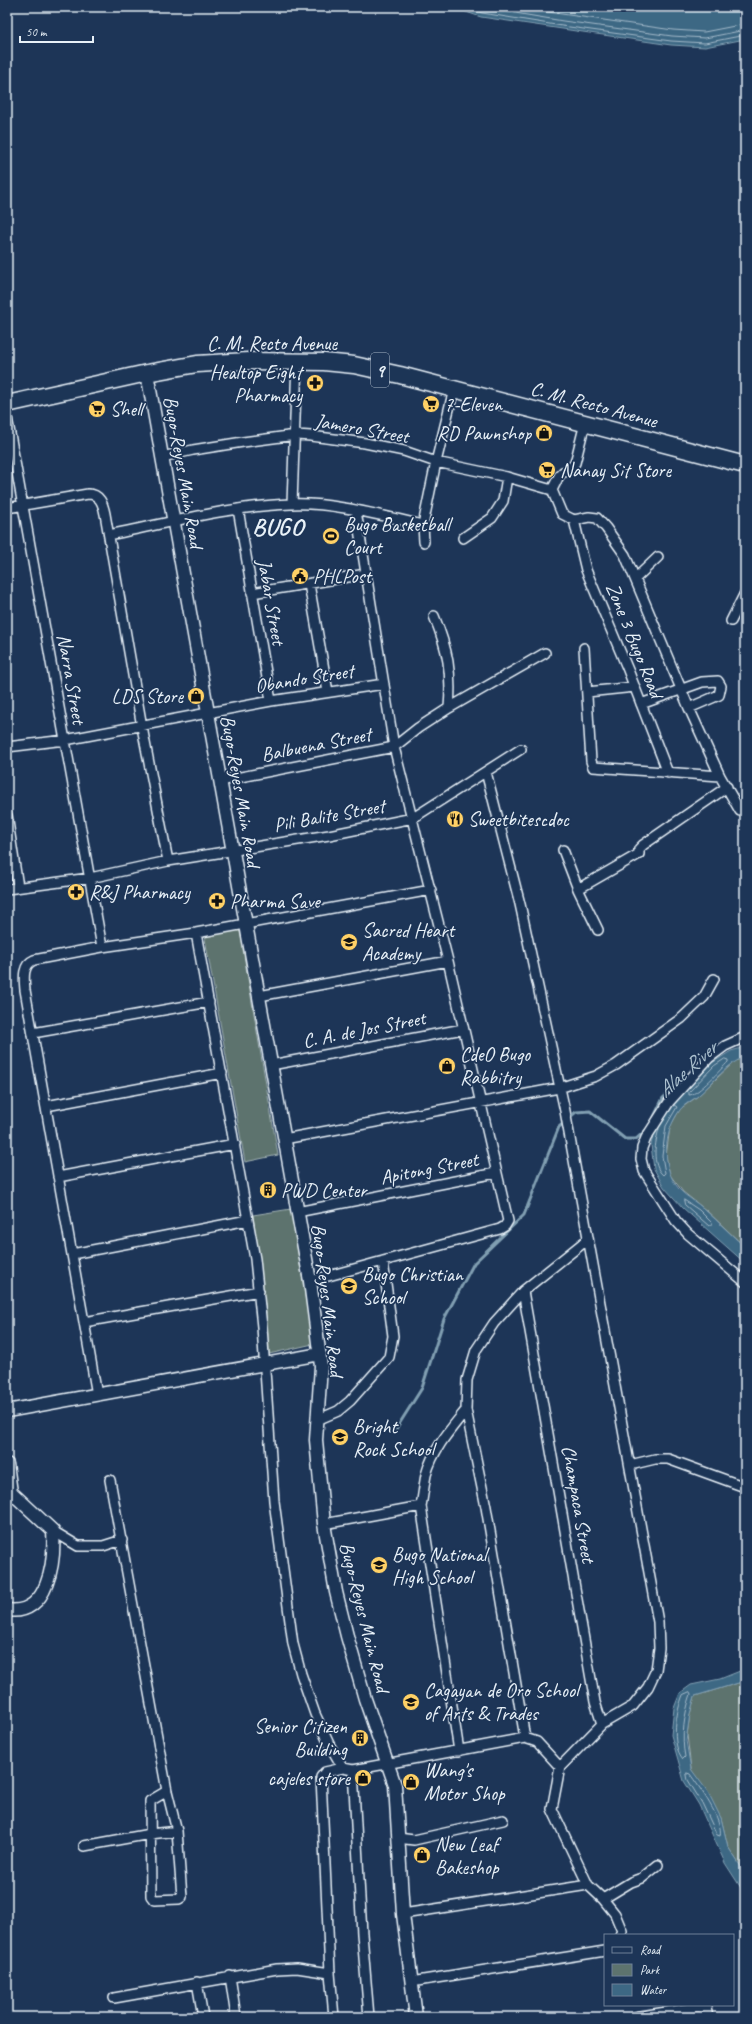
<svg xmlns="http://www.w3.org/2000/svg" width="752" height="2024" font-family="Caveat,sans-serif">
	<rect width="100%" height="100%" fill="#1d3557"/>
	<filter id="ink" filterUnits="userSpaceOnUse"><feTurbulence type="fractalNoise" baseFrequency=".025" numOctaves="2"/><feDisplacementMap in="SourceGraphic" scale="8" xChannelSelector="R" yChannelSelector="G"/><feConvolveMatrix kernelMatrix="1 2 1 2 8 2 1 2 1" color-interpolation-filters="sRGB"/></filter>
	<g filter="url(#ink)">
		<path fill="#5d736e" stroke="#a2b2b3" d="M 239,926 L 278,1155 L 245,1162 L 204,933 Z
			M 745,1057 L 745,1247 L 707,1211 L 683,1192 L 670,1175 L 666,1156 L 670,1127 L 680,1109 L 698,1096 L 736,1060 Z
			M 291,1209 L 313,1344 L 269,1354 L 253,1215 Z
			M 745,1681 L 745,1873 L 728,1847 L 721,1818 L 691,1769 L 687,1735 L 690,1714 L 695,1696 Z"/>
		<path fill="#3d6884" stroke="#819fb2" d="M 451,7 L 745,7 L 745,39 L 705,47 L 671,45 L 481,17 Z
			M 745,1047 L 745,1057 C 727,1063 713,1083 699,1095 C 693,1100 684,1104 680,1110 C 663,1132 661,1168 679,1189 C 686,1197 697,1202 705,1210 C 719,1222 731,1235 745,1247 L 745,1263 L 683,1208 L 664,1187 L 654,1169 L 651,1145 L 656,1122 L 712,1063 L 731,1051 Z
			M 745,1669 L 745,1681 L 695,1696 L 690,1714 L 686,1741 L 691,1769 L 708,1792 L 721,1818 L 728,1847 L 745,1873 L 745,1894 L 725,1863 L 699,1805 L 684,1781 L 671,1735 L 674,1708 L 680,1693 L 691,1685 L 720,1679 Z"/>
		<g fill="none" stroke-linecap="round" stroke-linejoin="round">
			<path stroke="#a4baca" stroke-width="1" d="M 460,7 L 482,13 L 562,26 L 671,41 L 705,43 L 745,35
				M 479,7 L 563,21 L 672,36 L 705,38 L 745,30
				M 513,7 L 673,30 L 704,32 L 745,24
				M 725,1059 L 728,1060 L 728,1062 C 721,1069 698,1095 689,1095 L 689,1092 L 714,1066 Z
				M 659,1129 C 655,1142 651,1165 663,1175 L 665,1173 L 662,1156 L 666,1126 L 677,1107 L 674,1105
				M 684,1200 L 699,1210 L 712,1223 L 712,1225 L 709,1226 L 685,1205 Z
				M 690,1692 L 691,1694 C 684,1715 681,1736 685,1757 L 683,1759 C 670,1744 676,1712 683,1695 Z
				M 687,1773 L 690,1774 C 699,1787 724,1820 720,1836 L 717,1835 L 702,1803 L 688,1780 Z"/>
			<path stroke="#819fb2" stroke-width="3" d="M 569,1118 L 576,1112 L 590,1111 L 625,1139 L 636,1139 L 646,1130
				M 653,1119 L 663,1098 L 688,1075
				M 396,1429 L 422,1388 L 444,1319 L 474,1263 L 524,1215 L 559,1127 L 565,1122"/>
			<g stroke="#e8f1f8" stroke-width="12">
				<path id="minor" d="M 7,417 L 102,947
					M 585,423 L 575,463 L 568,471 L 563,472 L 559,476 L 552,490 L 562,514 L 574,520 L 589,517 L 597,518 L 606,528 L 625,555 L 689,708 L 720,776 L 740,811
					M 162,457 L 193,450 L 243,442 L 296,435 L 311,436 L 365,443 L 404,451 L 436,462 L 507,477 L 552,490
					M 292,504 L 297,360
					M 7,508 L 88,494 C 100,494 103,504 105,514 L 142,727 L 168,861
					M 238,509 L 271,701
					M 574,520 L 586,570 L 628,670 L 668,773
					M 423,525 L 424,542
					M 109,535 C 169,523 230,506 291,504 C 334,502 382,516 423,525 L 436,462 L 454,389
					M 463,538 L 492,518 L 503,501 L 507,477
					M 636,578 L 658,557
					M 309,584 L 328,692
					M 252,593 L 366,574
					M 434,616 C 448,650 452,672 449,708
					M 731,621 L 745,593
					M 584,648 L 591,761 L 593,767 L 720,776
					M 587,692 L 635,687
					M 641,704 L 702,682 L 718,681 L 721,686 L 719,695 L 689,708
					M 7,747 L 65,740 L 271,701 L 384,684
					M 486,772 L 520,904 L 565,1111 L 658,1622 L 659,1648 L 656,1670 L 648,1687 L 633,1706 L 602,1724 L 560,1767 L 552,1809 L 588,1885 L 603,1899 L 615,1914 L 622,1931 L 620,1935
					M 220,781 L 394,747 L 418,728 L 449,708 L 545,653
					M 7,815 L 18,887
					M 563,850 L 578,889 L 598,930
					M 7,889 L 90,878 L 168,861 L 329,835 L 413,818 L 521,749
					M 578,889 L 639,854 L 639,849 L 643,845 L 727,787
					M 196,933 L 255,1259 L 262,1327 L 274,1501 L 293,1644 L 301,1674 L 315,1714 L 329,1744 L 343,1768 L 353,1770 L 525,1738
					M 259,996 L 448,961
					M 33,1033 L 209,1002
					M 745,1037 L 725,1046 L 709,1058 L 669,1102 L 646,1138 L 642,1148 L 641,1159 L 644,1171 L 676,1221 L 688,1234 L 745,1282
					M 271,1065 L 463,1029
					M 46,1106 L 222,1073
					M 284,1139 L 559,1088 L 596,1076 L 616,1065 L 682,1018 L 704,997 L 714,979
					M 58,1177 L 235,1144
					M 297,1212 L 496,1173
					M 72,1254 L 248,1220
					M 310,1281 L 500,1229 L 505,1226 L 508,1221 L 448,961 L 394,747 L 356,511
					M 523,1291 L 595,1702 L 602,1724
					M 84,1322 L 259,1291
					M 97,1395 L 25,990 C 24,979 22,965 34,960 L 102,947 L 196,933 L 431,890
					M 317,1420 L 338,1411 L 350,1401 L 389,1357 L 393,1336 L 383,1261
					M 630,1465 L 655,1459 L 668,1459 L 745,1487
					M 110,1480 L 167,1791 L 177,1831 L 182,1897 L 179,1899 L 154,1900 L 151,1896 L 150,1801 L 167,1791
					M 324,1524 L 421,1506
					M 53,1531 L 78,1546 L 103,1546 L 122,1540
					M 459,1751 L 421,1506 C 423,1496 424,1485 426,1475 C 433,1449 450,1430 466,1410
					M 560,1767 L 537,1742 L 525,1738 L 486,1507 L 466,1410 L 467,1380 L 476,1350 L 494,1323 L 523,1291 L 588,1239
					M 353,1770 L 362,1934 L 369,2017
					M 398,1838 L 414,1840 L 503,1820
					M 84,1846 L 150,1834 L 177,1831
					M 603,1899 L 631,1882 L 642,1878 L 658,1865
					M 403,1914 L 588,1885
					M 230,1976 L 236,2017
					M 197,1982 L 203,2017
					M 411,1982 L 605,1951
					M 114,1998 L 277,1969 L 297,1968 L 330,1973
					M 334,2017 L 330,1973 L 321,1777 L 325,1772 L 343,1768
					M 635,2017 L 697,2007 L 706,2008 L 708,2017"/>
			</g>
			<g stroke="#e8f1f8" stroke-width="15">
				<path id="tertiary" d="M 147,373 L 310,1281 L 321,1366 L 316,1440 L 324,1524 L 336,1592 L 347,1636 L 365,1699 L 395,1785 L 403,1914 L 416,2017
					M 7,1411 L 320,1354
					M 7,1464 L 11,1492 L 53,1531 C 55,1560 49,1617 7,1610"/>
			</g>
			<g stroke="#e8f1f8" stroke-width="19">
				<path id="trunk" d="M 7,404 L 147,373 L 197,364 L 248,361 L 324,362 L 354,365 L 400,375 L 745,465"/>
			</g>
			<use href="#minor" stroke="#1d3557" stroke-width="9"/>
			<use href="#tertiary" stroke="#1d3557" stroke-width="12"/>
			<use href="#trunk" stroke="#1d3557" stroke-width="16"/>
		</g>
	</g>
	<defs>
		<g id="pharmacy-disc" transform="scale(0.9)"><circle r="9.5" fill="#ffd166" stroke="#1d3557"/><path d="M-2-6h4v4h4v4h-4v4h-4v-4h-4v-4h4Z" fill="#111"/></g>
		<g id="supermarket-disc" transform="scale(0.9)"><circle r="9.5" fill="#ffd166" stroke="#1d3557"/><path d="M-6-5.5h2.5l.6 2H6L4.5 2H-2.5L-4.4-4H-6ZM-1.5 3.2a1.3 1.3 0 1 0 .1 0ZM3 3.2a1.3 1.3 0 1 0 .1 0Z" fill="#111"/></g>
		<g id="shop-disc" transform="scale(0.9)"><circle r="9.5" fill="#ffd166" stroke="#1d3557"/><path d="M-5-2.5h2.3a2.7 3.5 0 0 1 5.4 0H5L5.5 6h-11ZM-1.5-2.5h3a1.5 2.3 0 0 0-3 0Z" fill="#111"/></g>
		<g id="stadium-disc" transform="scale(0.9)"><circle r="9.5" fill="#ffd166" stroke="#1d3557"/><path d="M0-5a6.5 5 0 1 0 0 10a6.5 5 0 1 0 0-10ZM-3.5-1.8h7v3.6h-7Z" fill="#111"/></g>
		<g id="civic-disc" transform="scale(0.9)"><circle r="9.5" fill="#ffd166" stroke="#1d3557"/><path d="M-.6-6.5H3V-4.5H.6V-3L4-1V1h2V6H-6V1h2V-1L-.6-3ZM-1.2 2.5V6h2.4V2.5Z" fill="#111"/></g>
		<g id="restaurant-disc" transform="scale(0.9)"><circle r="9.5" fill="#ffd166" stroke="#1d3557"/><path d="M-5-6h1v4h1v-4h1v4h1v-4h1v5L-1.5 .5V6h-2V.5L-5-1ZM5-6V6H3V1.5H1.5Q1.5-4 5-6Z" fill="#111"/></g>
		<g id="school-disc" transform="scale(0.9)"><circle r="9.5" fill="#ffd166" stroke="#1d3557"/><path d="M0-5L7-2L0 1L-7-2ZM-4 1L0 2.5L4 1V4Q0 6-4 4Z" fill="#111"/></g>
		<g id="building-disc" transform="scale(0.9)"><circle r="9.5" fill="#ffd166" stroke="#1d3557"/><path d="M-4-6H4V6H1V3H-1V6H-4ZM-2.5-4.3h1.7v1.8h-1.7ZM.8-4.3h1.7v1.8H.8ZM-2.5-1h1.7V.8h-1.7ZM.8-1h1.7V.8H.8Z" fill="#111"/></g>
	</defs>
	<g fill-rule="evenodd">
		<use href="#pharmacy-disc" x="315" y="383"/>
		<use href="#supermarket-disc" x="431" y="404"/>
		<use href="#supermarket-disc" x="97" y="409"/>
		<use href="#shop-disc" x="544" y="433"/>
		<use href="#supermarket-disc" x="547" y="470"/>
		<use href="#stadium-disc" x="331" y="536"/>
		<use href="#civic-disc" x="300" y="576"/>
		<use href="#shop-disc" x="196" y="696"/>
		<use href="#restaurant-disc" x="455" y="819"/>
		<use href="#pharmacy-disc" x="76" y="892"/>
		<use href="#pharmacy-disc" x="217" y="901"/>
		<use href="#school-disc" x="349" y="942"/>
		<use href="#shop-disc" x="447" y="1066"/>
		<use href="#building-disc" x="268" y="1190"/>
		<use href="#school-disc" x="349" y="1286"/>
		<use href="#school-disc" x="340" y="1437"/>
		<use href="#school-disc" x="379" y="1565"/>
		<use href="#school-disc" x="411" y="1702"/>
		<use href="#building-disc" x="360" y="1738"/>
		<use href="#shop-disc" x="363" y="1778"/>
		<use href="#shop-disc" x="411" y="1782"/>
		<use href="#shop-disc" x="422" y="1855"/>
	</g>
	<g text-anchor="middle" stroke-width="3.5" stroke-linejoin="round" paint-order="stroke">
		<rect fill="#1d3557" stroke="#abb9c8" stroke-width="1" x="371" y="353" width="18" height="34" rx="3"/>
		<g font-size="19" font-weight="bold" fill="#e8f1f8">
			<text x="380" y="377">9</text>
		</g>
		<g font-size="20" fill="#e8f1f8" stroke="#1d3557">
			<text x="272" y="350">C. M. Recto Avenue</text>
			<text transform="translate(594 404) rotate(15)" y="7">C. M. Recto Avenue</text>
			<text transform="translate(362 428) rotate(10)" y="7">Jamero Street</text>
			<text transform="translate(184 472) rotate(80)" y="7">Bugo-Reyes Main Road</text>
			<text transform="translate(272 602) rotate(80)" y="7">Jabar Street</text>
			<text transform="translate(635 640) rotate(68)" y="7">Zone 3 Bugo Road</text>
			<text transform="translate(304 678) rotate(-9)" y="7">Obando Street</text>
			<text transform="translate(72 679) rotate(80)" y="7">Narra Street</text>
			<text transform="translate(316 744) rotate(-11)" y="7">Balbuena Street</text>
			<text transform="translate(241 791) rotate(80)" y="7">Bugo-Reyes Main Road</text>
			<text transform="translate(329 815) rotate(-10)" y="7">Pili Balite Street</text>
			<text transform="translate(364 1029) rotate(-11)" y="7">C. A. de Jos Street</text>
			<text transform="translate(429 1168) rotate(-11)" y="7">Apitong Street</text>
			<text transform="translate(328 1300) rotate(83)" y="7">Bugo-Reyes Main Road</text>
			<text transform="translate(579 1504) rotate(80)" y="7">Champaca Street</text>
			<text transform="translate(365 1617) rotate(76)" y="7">Bugo-Reyes Main Road</text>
		</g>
		<g font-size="20" fill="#e8f1f8" stroke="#1d3557" text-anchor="start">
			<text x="302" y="379" text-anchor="end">Healtop Eight<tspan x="302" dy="23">Pharmacy</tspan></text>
			<text x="444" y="411">7-Eleven</text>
			<text x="110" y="416">Shell</text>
			<text x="531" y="440" text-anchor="end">RD Pawnshop</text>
			<text x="560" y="477">Nanay Sit Store</text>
			<text x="344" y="531">Bugo Basketball<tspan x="344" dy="23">Court</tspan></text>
			<text x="313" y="583">PHLPost</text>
			<text x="183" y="703" text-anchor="end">LDS Store</text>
			<text x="468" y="826">Sweetbitescdoc</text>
			<text x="89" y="899">R&amp;J Pharmacy</text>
			<text x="230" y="908">Pharma Save</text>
			<text x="362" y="937">Sacred Heart<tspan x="362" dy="23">Academy</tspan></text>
			<text x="460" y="1061">CdeO Bugo<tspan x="460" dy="23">Rabbitry</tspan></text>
			<text x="281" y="1197">PWD Center</text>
			<text x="362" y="1281">Bugo Christian<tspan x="362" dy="23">School</tspan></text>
			<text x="353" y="1433">Bright<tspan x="353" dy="23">Rock School</tspan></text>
			<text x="392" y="1561">Bugo National<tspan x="392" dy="23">High School</tspan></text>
			<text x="424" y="1697">Cagayan de Oro School<tspan x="424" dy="23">of Arts &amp; Trades</tspan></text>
			<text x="347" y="1733" text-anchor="end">Senior Citizen<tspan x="347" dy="23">Building</tspan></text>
			<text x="424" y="1777">Wang's<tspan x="424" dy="23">Motor Shop</tspan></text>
			<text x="350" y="1785" text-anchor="end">cajeles store</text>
			<text x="435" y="1851">New Leaf<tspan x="435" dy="23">Bakeshop</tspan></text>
		</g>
		<g font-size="21" font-style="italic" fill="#acc1cf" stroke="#1d3557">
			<text transform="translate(687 1069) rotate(-42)" y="7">Alae River</text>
		</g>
		<g font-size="24" font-weight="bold" letter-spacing="1" fill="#e8f1f8" stroke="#1d3557">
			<text x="278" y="535">BUGO</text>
		</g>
	</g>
	<rect width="752" height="2024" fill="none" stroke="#1d3557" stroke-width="24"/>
	<rect x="12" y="12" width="728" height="2000" fill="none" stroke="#e8f1f8" stroke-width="1.5" filter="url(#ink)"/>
	<rect x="604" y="1934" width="130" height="72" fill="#1d3557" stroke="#6e8097"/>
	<rect x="612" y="1947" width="20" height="6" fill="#1d3557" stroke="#6e8097"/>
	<text x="640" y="1954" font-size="12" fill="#e8f1f8">Road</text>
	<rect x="612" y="1964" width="20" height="12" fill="#5d736e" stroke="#6e8097"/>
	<text x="640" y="1974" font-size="12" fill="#e8f1f8">Park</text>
	<rect x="612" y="1984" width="20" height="12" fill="#3d6884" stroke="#6e8097"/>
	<text x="640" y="1994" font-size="12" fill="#e8f1f8">Water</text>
	<path d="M20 36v6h73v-6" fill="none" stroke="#e8f1f8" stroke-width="2"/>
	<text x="26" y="36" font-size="12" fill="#e8f1f8" stroke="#1d3557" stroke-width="3" paint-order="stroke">50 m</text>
</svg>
